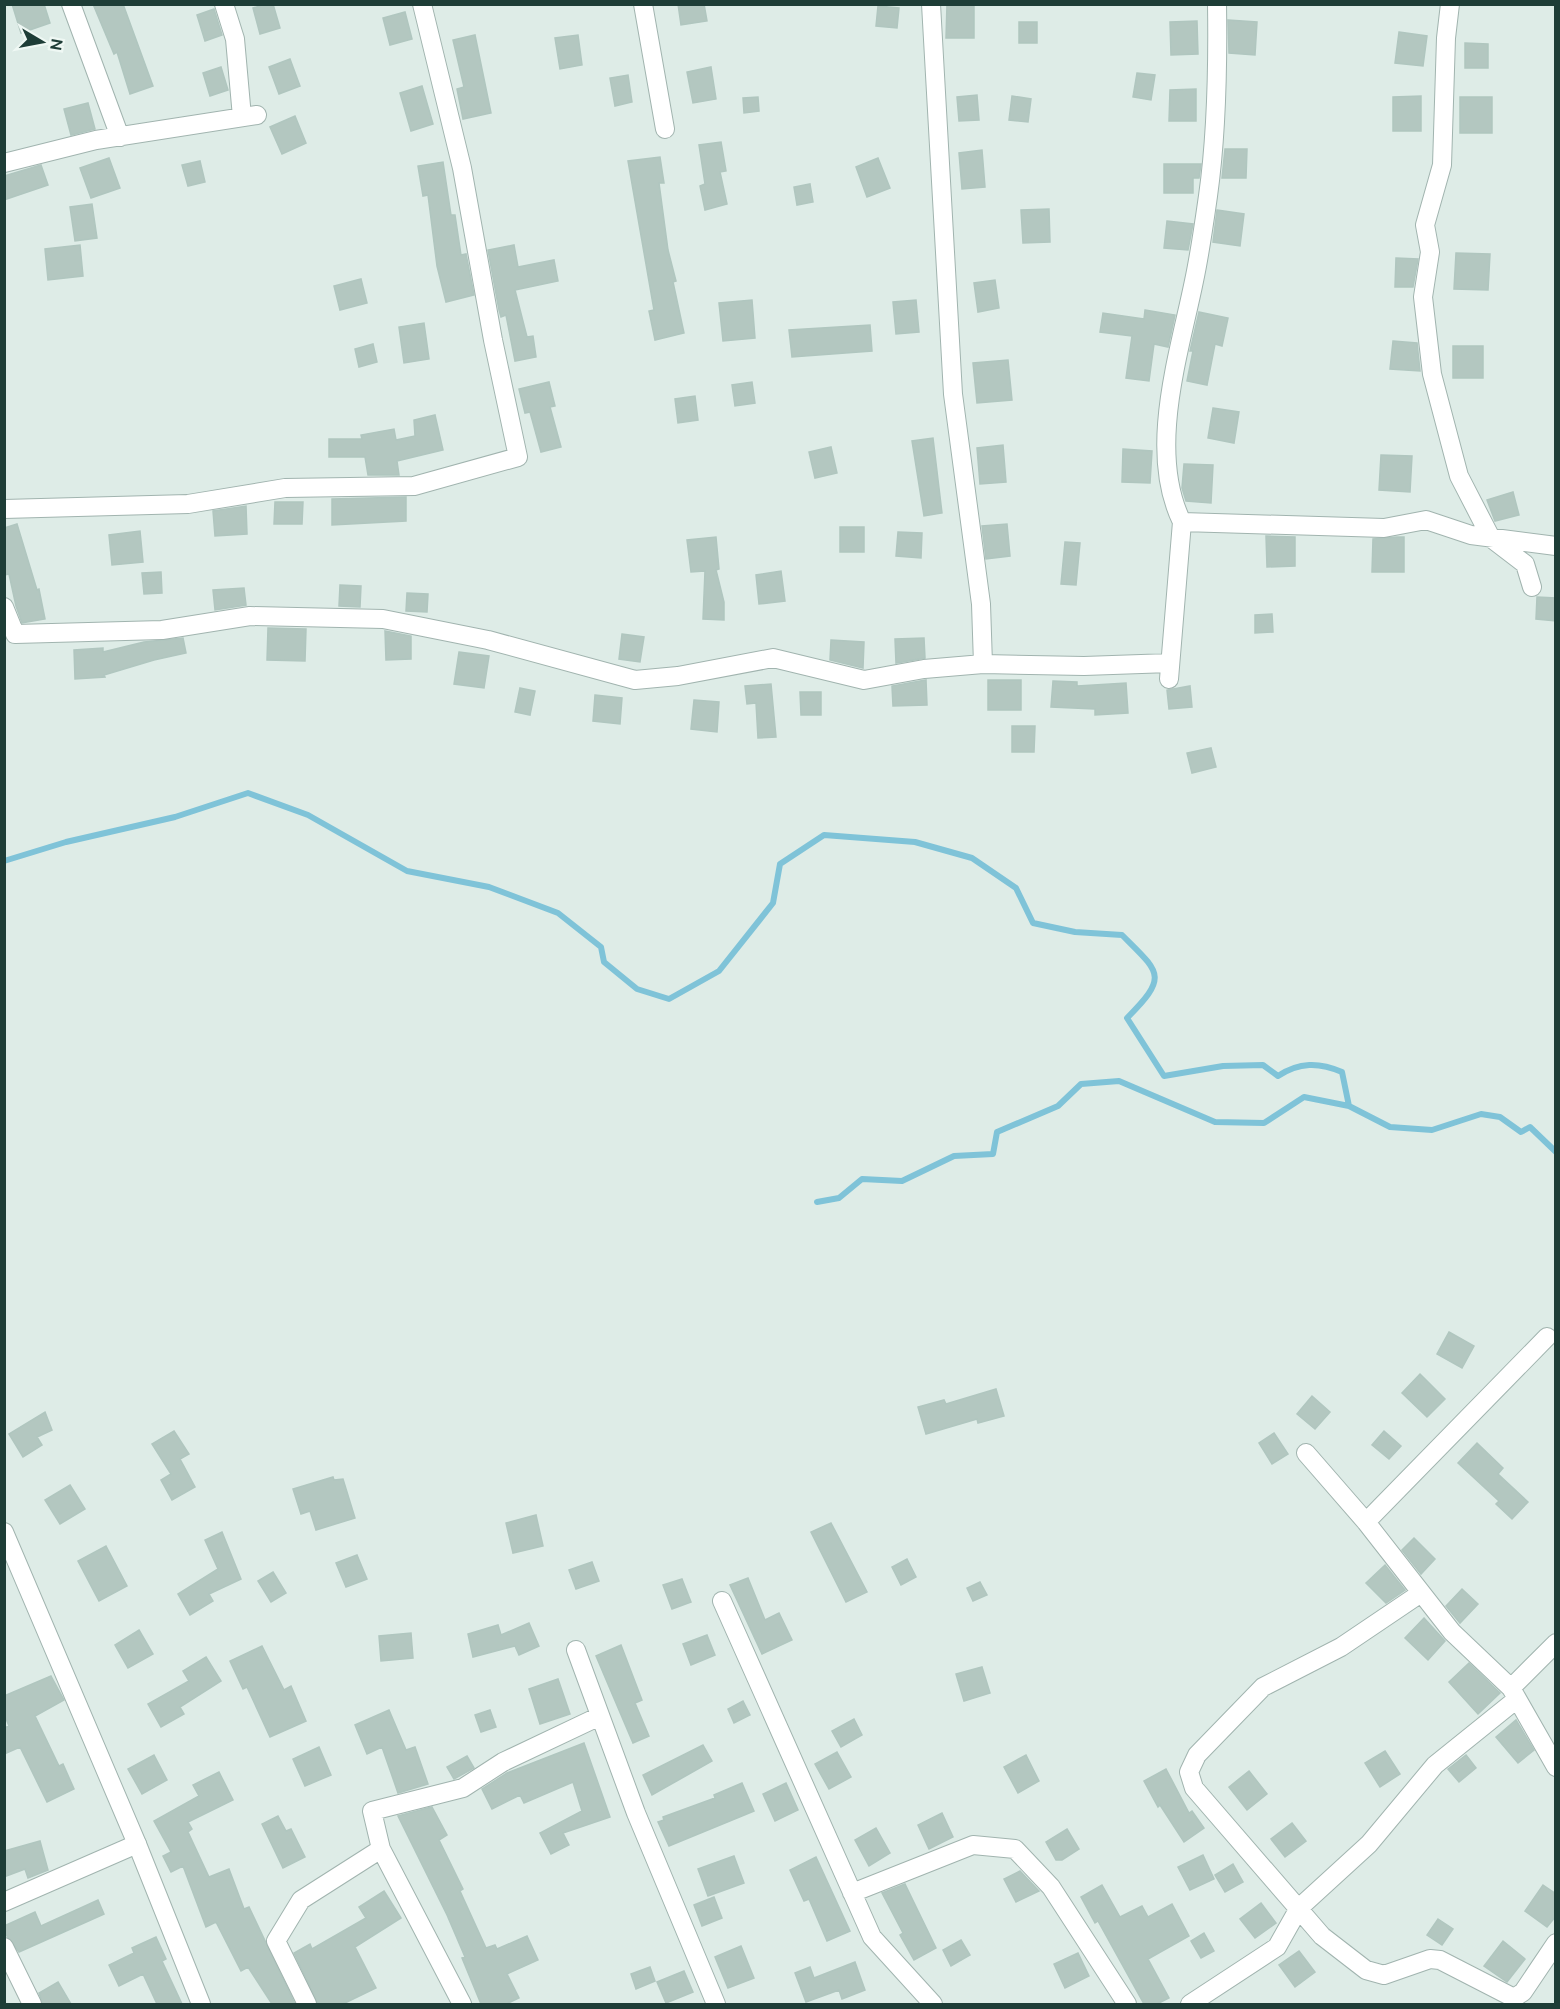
<svg xmlns="http://www.w3.org/2000/svg" width="1560" height="2009" font-family="Ubuntu,sans-serif">
	<rect width="100%" height="100%" fill="#deece7"/>
	<g fill="none" stroke-linecap="round" stroke-linejoin="round">
		<path stroke="#7fc3d8" stroke-width="6" d="M 4,861 L 66,842 L 175,817 L 248,793 L 308,815 L 407,871 L 489,887 L 558,913 L 601,947 L 604,962 L 637,989 L 669,999 L 719,971 L 773,903 L 780,864 L 824,835 L 915,842 L 972,858 L 1016,888 L 1033,923 L 1075,932 L 1122,935 C 1160,973 1169,976 1127,1018 L 1164,1076 L 1223,1066 L 1263,1065 L 1278,1076 C 1299,1062 1319,1062 1342,1072 L 1349,1106 L 1390,1127 L 1432,1130 L 1481,1114 L 1500,1117 L 1521,1132 L 1530,1127 L 1556,1152
			M 817,1202 L 839,1198 L 862,1179 L 902,1181 L 954,1156 L 993,1154 L 997,1132 L 1058,1106 L 1081,1084 L 1119,1081 L 1215,1122 L 1264,1123 L 1304,1097 L 1349,1106"/>
	</g>
	<path fill="#b3c7c0" stroke="#b0c6bf" stroke-width="1.5" d="M 12,4 L 44,4 L 50,23 L 21,33 Z
		M 93,4 L 123,4 L 153,86 L 130,94 L 117,52 L 114,54 Z
		M 266,4 L 273,4 L 280,28 L 260,34 L 253,8 Z
		M 678,4 L 704,4 L 707,21 L 681,25 Z
		M 947,4 L 974,4 L 974,38 L 946,38 Z
		M 878,6 L 899,8 L 897,28 L 876,26 Z
		M 214,9 L 222,35 L 205,41 L 197,15 Z
		M 405,12 L 412,39 L 390,45 L 383,18 Z
		M 1228,20 L 1257,22 L 1255,55 L 1229,53 Z
		M 1197,21 L 1198,54 L 1171,55 L 1170,22 Z
		M 1019,22 L 1037,22 L 1037,43 L 1019,43 Z
		M 1399,32 L 1427,36 L 1423,66 L 1395,63 Z
		M 475,35 L 491,113 L 463,119 L 457,89 L 464,87 L 453,40 Z
		M 578,35 L 582,65 L 560,69 L 555,38 Z
		M 1465,43 L 1488,44 L 1488,68 L 1465,68 Z
		M 290,59 L 300,86 L 279,94 L 269,67 Z
		M 221,67 L 228,90 L 210,96 L 203,73 Z
		M 711,67 L 716,99 L 693,103 L 687,72 Z
		M 1137,73 L 1155,75 L 1151,100 L 1133,97 Z
		M 628,75 L 632,102 L 615,106 L 610,78 Z
		M 422,86 L 433,124 L 411,131 L 400,93 Z
		M 1196,89 L 1196,121 L 1169,121 L 1170,90 Z
		M 977,95 L 979,120 L 959,121 L 957,97 Z
		M 1012,96 L 1031,99 L 1028,122 L 1009,120 Z
		M 1421,96 L 1421,131 L 1393,131 L 1393,97 Z
		M 758,97 L 759,111 L 744,113 L 743,98 Z
		M 1460,97 L 1492,97 L 1492,133 L 1460,133 Z
		M 88,103 L 95,129 L 71,135 L 64,109 Z
		M 295,116 L 306,143 L 282,154 L 270,127 Z
		M 721,142 L 726,171 L 720,172 L 727,204 L 705,210 L 700,186 L 705,184 L 699,145 Z
		M 1225,149 L 1247,149 L 1246,178 L 1222,178 Z
		M 982,150 L 985,187 L 962,189 L 959,153 Z
		M 660,157 L 664,183 L 659,183 L 668,250 L 676,281 L 673,282 L 684,333 L 655,340 L 649,311 L 654,310 L 628,161 Z
		M 109,158 L 120,188 L 91,198 L 80,168 Z
		M 878,158 L 890,188 L 867,197 L 856,167 Z
		M 200,161 L 205,182 L 188,186 L 182,165 Z
		M 443,162 L 451,215 L 455,215 L 461,255 L 466,254 L 474,295 L 446,302 L 437,266 L 428,195 L 423,196 L 418,166 Z
		M 1164,164 L 1201,164 L 1199,178 L 1193,178 L 1193,193 L 1164,193 Z
		M 41,165 L 48,185 L 4,200 L 4,176 Z
		M 810,184 L 813,202 L 797,205 L 794,187 Z
		M 92,204 L 97,238 L 75,241 L 70,207 Z
		M 1049,209 L 1050,242 L 1023,243 L 1021,210 Z
		M 1217,210 L 1244,214 L 1240,246 L 1213,242 Z
		M 1167,221 L 1193,224 L 1188,250 L 1164,248 Z
		M 80,245 L 83,276 L 48,280 L 45,249 Z
		M 514,245 L 518,267 L 554,260 L 558,281 L 515,290 L 527,337 L 533,336 L 536,357 L 515,361 L 506,315 L 501,317 L 499,310 L 488,250 Z
		M 1456,253 L 1490,254 L 1488,290 L 1454,289 Z
		M 1396,258 L 1418,259 L 1413,287 L 1395,287 Z
		M 361,279 L 367,303 L 340,310 L 334,286 Z
		M 995,280 L 999,308 L 978,312 L 974,283 Z
		M 752,300 L 755,338 L 723,341 L 719,303 Z
		M 916,300 L 919,332 L 896,334 L 893,302 Z
		M 1145,310 L 1175,315 L 1168,347 L 1154,344 L 1149,381 L 1126,378 L 1132,336 L 1100,332 L 1103,313 L 1144,319 Z
		M 1199,312 L 1228,318 L 1222,346 L 1215,344 L 1207,385 L 1187,381 L 1193,351 L 1190,351 Z
		M 424,323 L 429,359 L 404,363 L 399,327 Z
		M 870,325 L 872,351 L 792,357 L 789,330 Z
		M 1393,341 L 1417,343 L 1420,371 L 1390,369 Z
		M 373,344 L 377,362 L 359,367 L 355,349 Z
		M 1453,346 L 1483,346 L 1483,378 L 1453,378 Z
		M 1008,360 L 1012,400 L 977,403 L 973,363 Z
		M 549,382 L 555,406 L 550,407 L 561,447 L 541,452 L 530,412 L 525,413 L 519,389 Z
		M 752,382 L 755,403 L 735,406 L 732,385 Z
		M 695,396 L 698,420 L 678,423 L 675,399 Z
		M 1213,408 L 1239,412 L 1234,443 L 1208,438 Z
		M 435,415 L 443,450 L 397,461 L 399,475 L 368,475 L 365,457 L 329,457 L 329,439 L 362,439 L 361,435 L 394,429 L 396,440 L 415,436 L 414,420 Z
		M 933,438 L 942,513 L 924,516 L 912,441 Z
		M 1003,445 L 1006,482 L 980,484 L 977,448 Z
		M 831,447 L 837,473 L 815,478 L 809,452 Z
		M 1123,449 L 1152,451 L 1150,483 L 1122,482 Z
		M 1381,455 L 1412,456 L 1410,492 L 1379,490 Z
		M 1184,464 L 1213,465 L 1211,503 L 1186,501 L 1182,488 Z
		M 1513,492 L 1519,515 L 1495,521 L 1487,500 Z
		M 406,497 L 406,521 L 332,525 L 332,499 Z
		M 275,502 L 303,502 L 302,524 L 274,524 Z
		M 246,506 L 247,534 L 215,536 L 213,511 Z
		M 17,524 L 37,590 L 39,589 L 45,619 L 27,622 L 22,623 L 16,606 L 9,574 L 4,575 L 4,528 Z
		M 1007,524 L 1010,556 L 986,559 L 982,526 Z
		M 840,527 L 864,527 L 864,552 L 840,552 Z
		M 140,531 L 143,562 L 112,565 L 109,535 Z
		M 898,532 L 922,533 L 921,558 L 896,556 Z
		M 1266,536 L 1295,537 L 1295,566 L 1267,567 Z
		M 716,537 L 719,569 L 716,570 L 724,602 L 724,620 L 703,619 L 705,571 L 691,572 L 687,540 Z
		M 1397,537 L 1404,537 L 1404,572 L 1372,572 L 1373,539 Z
		M 1065,542 L 1080,543 L 1076,585 L 1061,584 Z
		M 781,571 L 785,601 L 759,604 L 756,575 Z
		M 161,572 L 162,593 L 144,594 L 142,573 Z
		M 340,585 L 361,586 L 360,607 L 339,606 Z
		M 244,588 L 246,605 L 215,610 L 213,590 Z
		M 407,593 L 428,594 L 427,612 L 406,611 Z
		M 1537,597 L 1556,598 L 1556,621 L 1536,619 Z
		M 1272,614 L 1273,632 L 1255,633 L 1255,615 Z
		M 268,628 L 306,629 L 305,661 L 267,660 Z
		M 385,631 L 411,636 L 411,659 L 386,660 Z
		M 622,634 L 644,637 L 640,662 L 619,659 Z
		M 183,638 L 186,653 L 154,660 L 104,675 L 105,677 L 75,679 L 74,650 L 103,648 L 103,652 L 144,642 Z
		M 924,638 L 925,658 L 896,663 L 895,639 Z
		M 831,640 L 864,642 L 863,668 L 830,660 Z
		M 459,652 L 489,656 L 484,688 L 454,684 Z
		M 926,680 L 927,705 L 893,706 L 892,686 Z
		M 988,680 L 1021,680 L 1021,710 L 988,710 Z
		M 1053,681 L 1077,682 L 1077,686 L 1126,683 L 1128,713 L 1095,715 L 1095,709 L 1051,707 Z
		M 771,684 L 776,737 L 758,738 L 756,703 L 747,704 L 745,686 Z
		M 1190,686 L 1192,707 L 1169,709 L 1167,690 Z
		M 520,688 L 535,691 L 530,715 L 515,712 Z
		M 800,692 L 821,692 L 821,715 L 801,715 Z
		M 595,695 L 622,698 L 620,724 L 593,721 Z
		M 694,700 L 719,702 L 717,732 L 691,729 Z
		M 1012,726 L 1035,726 L 1034,752 L 1012,752 Z
		M 1211,748 L 1216,767 L 1192,773 L 1187,753 Z
		M 1449,1332 L 1474,1346 L 1462,1368 L 1437,1354 Z
		M 1420,1374 L 1445,1399 L 1427,1417 L 1402,1393 Z
		M 996,1389 L 1004,1416 L 978,1423 L 977,1419 L 926,1434 L 918,1407 L 944,1400 L 946,1404 Z
		M 1312,1396 L 1330,1412 L 1315,1429 L 1297,1414 Z
		M 45,1412 L 52,1430 L 37,1437 L 42,1445 L 23,1457 L 9,1434 Z
		M 174,1431 L 189,1454 L 180,1459 L 195,1487 L 172,1500 L 161,1480 L 171,1474 L 152,1444 Z
		M 1384,1431 L 1401,1446 L 1389,1459 L 1372,1445 Z
		M 1274,1433 L 1288,1454 L 1272,1464 L 1259,1443 Z
		M 1477,1443 L 1503,1468 L 1498,1474 L 1528,1502 L 1512,1519 L 1496,1504 L 1499,1501 L 1458,1463 Z
		M 333,1477 L 334,1480 L 343,1479 L 355,1518 L 316,1530 L 310,1511 L 301,1514 L 293,1489 Z
		M 70,1485 L 85,1509 L 60,1524 L 45,1500 Z
		M 536,1515 L 543,1546 L 513,1553 L 506,1523 Z
		M 831,1523 L 867,1592 L 846,1602 L 811,1532 Z
		M 222,1532 L 241,1579 L 209,1594 L 213,1601 L 190,1615 L 178,1594 L 218,1569 L 205,1540 Z
		M 1414,1538 L 1435,1559 L 1421,1574 L 1402,1550 Z
		M 106,1546 L 127,1586 L 99,1601 L 78,1561 Z
		M 357,1555 L 367,1579 L 346,1587 L 336,1563 Z
		M 907,1559 L 916,1577 L 901,1585 L 892,1567 Z
		M 592,1562 L 599,1581 L 576,1589 L 569,1570 Z
		M 1385,1565 L 1405,1590 L 1386,1603 L 1366,1583 Z
		M 273,1572 L 286,1593 L 271,1602 L 258,1581 Z
		M 748,1578 L 765,1620 L 779,1613 L 792,1640 L 762,1654 L 730,1585 Z
		M 682,1579 L 691,1602 L 672,1609 L 663,1585 Z
		M 980,1582 L 987,1595 L 973,1601 L 967,1588 Z
		M 1462,1589 L 1478,1604 L 1460,1623 L 1446,1606 Z
		M 1424,1618 L 1445,1641 L 1428,1660 L 1405,1638 Z
		M 529,1623 L 539,1646 L 519,1655 L 515,1646 L 473,1657 L 468,1634 L 498,1625 L 501,1635 Z
		M 139,1630 L 153,1654 L 128,1668 L 115,1645 Z
		M 411,1633 L 413,1658 L 381,1661 L 379,1636 Z
		M 707,1635 L 715,1655 L 691,1665 L 683,1644 Z
		M 621,1645 L 642,1700 L 635,1703 L 649,1736 L 633,1743 L 596,1656 Z
		M 262,1646 L 284,1690 L 291,1686 L 306,1721 L 270,1737 L 247,1687 L 243,1689 L 230,1661 Z
		M 206,1657 L 221,1681 L 180,1707 L 184,1714 L 161,1727 L 148,1704 L 189,1681 L 183,1671 Z
		M 1469,1663 L 1500,1693 L 1478,1714 L 1449,1682 Z
		M 982,1667 L 990,1693 L 964,1701 L 956,1674 Z
		M 51,1676 L 64,1700 L 35,1716 L 59,1766 L 63,1764 L 74,1789 L 47,1802 L 20,1747 L 4,1754 L 4,1728 L 9,1726 L 4,1714 L 4,1696 Z
		M 558,1679 L 570,1714 L 540,1724 L 529,1689 Z
		M 743,1701 L 750,1715 L 734,1723 L 728,1709 Z
		M 389,1710 L 406,1750 L 415,1747 L 428,1784 L 398,1793 L 382,1747 L 367,1754 L 355,1725 Z
		M 490,1710 L 496,1727 L 481,1732 L 475,1715 Z
		M 854,1719 L 862,1735 L 841,1747 L 832,1731 Z
		M 1516,1720 L 1534,1750 L 1518,1763 L 1496,1737 Z
		M 584,1743 L 610,1817 L 563,1833 L 569,1845 L 551,1854 L 540,1833 L 582,1811 L 573,1782 L 524,1803 L 520,1795 L 492,1809 L 482,1789 L 507,1773 Z
		M 703,1745 L 712,1761 L 652,1795 L 643,1775 Z
		M 319,1747 L 331,1775 L 305,1786 L 293,1759 Z
		M 1385,1751 L 1400,1774 L 1380,1787 L 1365,1763 Z
		M 837,1752 L 851,1777 L 829,1789 L 815,1764 Z
		M 154,1755 L 167,1780 L 142,1794 L 128,1769 Z
		M 1026,1755 L 1039,1781 L 1018,1793 L 1004,1767 Z
		M 1466,1755 L 1476,1768 L 1459,1782 L 1448,1769 Z
		M 467,1756 L 474,1768 L 454,1779 L 447,1767 Z
		M 1166,1769 L 1189,1813 L 1192,1811 L 1204,1828 L 1184,1842 L 1160,1805 L 1158,1807 L 1144,1781 Z
		M 1249,1771 L 1267,1794 L 1247,1810 L 1229,1787 Z
		M 219,1772 L 233,1800 L 188,1822 L 192,1829 L 188,1832 L 209,1877 L 229,1869 L 244,1909 L 249,1907 L 295,2004 L 272,2004 L 248,1967 L 241,1971 L 216,1922 L 206,1927 L 183,1866 L 171,1872 L 163,1856 L 171,1852 L 154,1821 L 199,1796 L 193,1785 Z
		M 742,1783 L 754,1811 L 669,1846 L 658,1822 L 664,1820 L 663,1817 L 715,1798 L 714,1795 Z
		M 786,1783 L 798,1810 L 775,1821 L 763,1794 Z
		M 432,1807 L 447,1835 L 439,1840 L 463,1889 L 460,1891 L 486,1948 L 495,1945 L 497,1949 L 527,1936 L 538,1960 L 507,1974 L 519,1998 L 506,2004 L 481,2004 L 462,1958 L 465,1957 L 447,1915 L 398,1816 Z
		M 942,1813 L 953,1837 L 929,1849 L 918,1825 Z
		M 278,1816 L 286,1831 L 291,1829 L 305,1857 L 283,1868 L 262,1824 Z
		M 1292,1823 L 1306,1841 L 1285,1857 L 1271,1839 Z
		M 876,1828 L 890,1853 L 869,1866 L 855,1840 Z
		M 1067,1829 L 1079,1849 L 1062,1860 L 1056,1860 L 1046,1842 Z
		M 40,1841 L 48,1870 L 28,1878 L 25,1869 L 4,1877 L 4,1851 Z
		M 1203,1855 L 1214,1879 L 1190,1890 L 1178,1867 Z
		M 734,1856 L 744,1883 L 708,1896 L 698,1869 Z
		M 816,1857 L 850,1931 L 827,1941 L 809,1899 L 804,1901 L 790,1870 Z
		M 1233,1864 L 1243,1882 L 1225,1892 L 1215,1875 Z
		M 1020,1871 L 1039,1891 L 1016,1902 L 1004,1879 Z
		M 905,1884 L 936,1948 L 914,1960 L 900,1935 L 903,1933 L 882,1893 Z
		M 1102,1885 L 1120,1917 L 1142,1906 L 1148,1917 L 1172,1904 L 1189,1936 L 1148,1959 L 1169,1998 L 1157,2004 L 1144,2004 L 1098,1921 L 1095,1923 L 1081,1897 Z
		M 1543,1885 L 1556,1894 L 1556,1916 L 1547,1927 L 1525,1911 Z
		M 384,1891 L 401,1918 L 355,1947 L 376,1988 L 343,2004 L 318,2004 L 294,1953 L 310,1944 L 312,1949 L 366,1918 L 359,1907 Z
		M 714,1897 L 722,1918 L 702,1926 L 694,1905 Z
		M 98,1900 L 104,1914 L 19,1952 L 4,1932 L 4,1926 L 35,1912 L 41,1926 Z
		M 1261,1903 L 1276,1923 L 1255,1938 L 1240,1919 Z
		M 1438,1919 L 1453,1929 L 1442,1945 L 1427,1935 Z
		M 1204,1933 L 1214,1951 L 1201,1958 L 1191,1941 Z
		M 156,1937 L 166,1959 L 162,1961 L 182,2004 L 157,2004 L 143,1974 L 119,1986 L 109,1965 L 134,1953 L 132,1948 Z
		M 961,1940 L 970,1955 L 951,1966 L 943,1950 Z
		M 1503,1941 L 1525,1959 L 1507,1982 L 1484,1966 Z
		M 741,1946 L 754,1978 L 728,1988 L 715,1957 Z
		M 1299,1951 L 1315,1972 L 1295,1987 L 1279,1965 Z
		M 1078,1953 L 1089,1976 L 1065,1988 L 1054,1964 Z
		M 855,1962 L 865,1990 L 842,1999 L 839,1990 L 806,2002 L 795,1973 L 810,1967 L 814,1978 Z
		M 650,1967 L 655,1981 L 636,1989 L 631,1974 Z
		M 684,1971 L 693,1992 L 666,2003 L 657,1982 Z
		M 58,1982 L 71,2004 L 43,2004 L 39,1993 Z"/>
	<g fill="none" stroke-linecap="round" stroke-linejoin="round">
		<g stroke="#a1b4af" stroke-width="20">
			<path id="minor" d="M 71,4 L 120,137
				M 224,4 L 235,39 L 242,117
				M 643,4 L 665,129
				M 931,4 L 953,394 L 981,604 L 983,664
				M 1450,4 L 1446,38 L 1442,165 L 1425,225 L 1430,252 L 1423,297 L 1432,374 L 1459,476 L 1491,538 L 1525,564 L 1532,587
				M 4,163 L 96,140 L 257,115
				M 4,509 L 188,504 L 285,488 L 414,486 L 518,457 L 493,340 L 462,168 L 422,4
				M 1182,522 L 1384,528 L 1426,520 L 1471,535 L 1556,546
				M 4,607 L 15,634 L 162,630 L 250,616 L 383,619 L 488,640 L 635,680 L 678,676 L 773,658 L 864,680 L 924,669 L 983,664 L 1084,666 L 1170,663
				M 1169,679 L 1182,522 C 1147,451 1179,355 1194,281 C 1200,253 1204,224 1208,196 C 1217,132 1218,69 1217,4
				M 1306,1453 L 1366,1522 L 1452,1632 L 1511,1688 L 1556,1767
				M 1366,1522 L 1547,1337
				M 1421,1593 L 1341,1647 L 1263,1687 L 1197,1755 L 1189,1772 L 1194,1788 L 1322,1936 L 1366,1970 L 1384,1975 L 1430,1959 L 1440,1960 L 1514,1998 L 1523,1992 L 1556,1943
				M 722,1601 L 872,1937 L 933,2004
				M 576,1650 L 636,1813 L 716,2004
				M 1511,1688 L 1556,1643
				M 852,1893 L 973,1845 L 1015,1849 L 1051,1887 L 1127,2004
				M 4,1902 L 137,1844
				M 4,1947 L 32,2004
				M 307,2004 L 276,1941 L 301,1900 L 381,1849
				M 462,2004 L 381,1849 L 372,1811 L 463,1788 L 503,1762 L 600,1716
				M 1190,2004 L 1277,1947 L 1299,1908 L 1369,1844 L 1435,1765 L 1517,1699"/>
		</g>
		<g stroke="#a1b4af" stroke-width="20">
			<path id="tertiary" d="M 4,1532 L 137,1844 L 201,2004"/>
		</g>
		<use href="#minor" stroke="#fff" stroke-width="18"/>
		<use href="#tertiary" stroke="#fff" stroke-width="18"/>
	</g>
	<rect width="1560" height="2009" fill="none" stroke="#1e3d37" stroke-width="12"/>
	<g transform="translate(42 42) rotate(100)" stroke="#eff8f4" stroke-width="4.5" paint-order="stroke">
	<path d="M0-4.5L10 22L0 15L-10 22Z" fill="#1e3d37"/>
	<text y="-9" font-size="16" font-weight="bold" text-anchor="middle" fill="#1e3d37">N</text>
	</g>
</svg>
